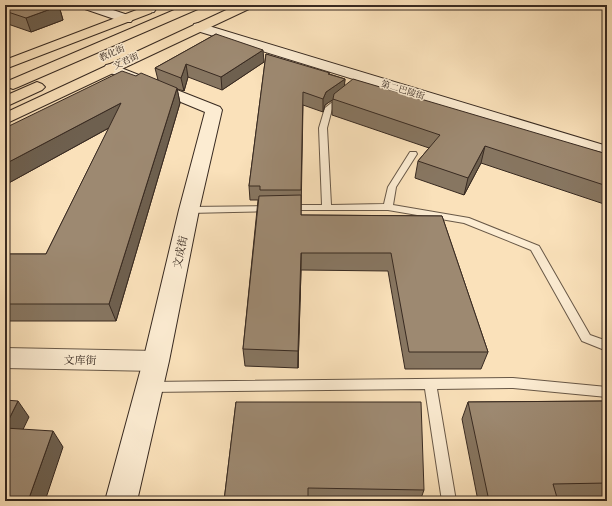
<svg xmlns="http://www.w3.org/2000/svg" width="612" height="506" font-family="'IM FELL French Canon','Noto Serif SC',serif">
	<rect width="100%" height="100%" fill="#fae1ba"/>
	<filter id="stains"><feTurbulence type="fractalNoise" baseFrequency=".005" numOctaves="4"/><feColorMatrix values="0 0 0 0 .2 0 0 0 0 .09 0 0 0 0 .02 0 0 0 .5 -.17"/></filter>
	<radialGradient id="worn" r=".72"><stop offset=".6" stop-color="#630" stop-opacity="0"/><stop offset="1" stop-color="#630" stop-opacity=".3"/></radialGradient>
	<g fill="none" stroke-linecap="round" stroke-linejoin="round">
		<g stroke="#685847" stroke-width="2">
			<path id="lane" d="M 340,96 L 346,96 L 347,98 L 332,109 L 327,128 L 331,205 L 384,204 L 388,187 L 410,152 L 416,152 L 417,154 L 396,187 L 393,205 L 469,218 L 539,246 L 590,335 L 607,341 L 607,351 L 582,341 L 531,250 L 464,223 L 388,210 L 284,210 L 282,208 L 284,206 L 287,205 L 322,205 L 319,128 L 325,108 Z
				M 269,206 L 272,207 L 274,209 L 272,211 L 189,213 L 184,210 L 189,207 Z
				M 513,378 L 607,387 L 607,397 L 513,388 L 437,389 L 456,501 L 442,501 L 425,389 L 149,392 L 145,391 L 143,387 L 145,383 L 149,382 Z"/>
		</g>
		<g stroke="#685847" stroke-width="2">
			<path id="street" d="M 5,348 L 156,351 L 164,354 L 168,361 L 164,368 L 156,371 L 5,368 Z"/>
		</g>
		<g stroke="#382a21" stroke-width="2">
			<path id="secondary" d="M 80,5 L 98,5 L 131,16 L 133,19 L 131,22 L 123,22 L 82,8 Z
				M 131,5 C 139,5 150,3 156,9 L 154,12 C 147,13 136,10 131,5 Z
				M 199,23 L 607,146 L 607,157 L 194,30 L 193,27 L 194,24 Z
				M 111,64 L 220,107 L 222,110 L 199,210 L 169,361 L 137,501 L 105,501 L 143,361 L 179,210 L 205,112 L 106,71 L 104,68 L 106,65 Z"/>
		</g>
		<g stroke="#382a21" stroke-width="2">
			<path id="highway" d="M 186,5 L 202,5 L 200,8 L 18,87 L 13,89 L 8,87 L 5,84 L 8,81 Z
				M 237,5 L 253,5 L 251,8 L 5,124 L 5,113 Z
				M 147,6 L 151,7 L 153,10 L 151,13 L 5,69 L 5,60 Z
				M 37,82 L 42,84 L 45,87 L 42,90 L 5,107 L 5,96 Z"/>
		</g>
		<use href="#lane" fill="#fcecd2" fill-rule="evenodd"/>
		<use href="#street" fill="#fcecd2" fill-rule="evenodd"/>
		<use href="#secondary" fill="#fcecd2" fill-rule="evenodd"/>
		<use href="#highway" fill="#fae1ba" fill-rule="evenodd"/>
	</g>
	<path fill="#877661" stroke="#382a21" d="M 5,5 L 59,6 L 63,20 L 31,32 L 5,23 Z
		M 216,34 L 264,62 L 222,90 L 188,77 L 184,91 L 177,89 L 180,103 L 116,321 L 5,321 L 5,254 L 46,254 L 109,128 L 5,185 L 136,76 L 158,80 L 155,68 Z
		M 266,54 L 345,79 L 344,86 L 607,154 L 607,205 L 481,163 L 464,195 L 415,178 L 418,161 L 429,148 L 332,115 L 332,100 L 325,105 L 323,112 L 303,105 L 301,215 L 442,216 L 488,352 L 481,369 L 405,369 L 388,271 L 301,270 L 298,368 L 245,366 L 243,349 L 258,200 L 250,200 L 249,186 Z
		M 607,305 L 607,318 L 603,316 Z
		M 607,401 L 607,498 L 558,498 L 558,501 L 478,501 L 462,419 L 468,402 Z
		M 236,402 L 424,490 L 420,501 L 224,501 Z"/>
	<path fill="#6e604f" stroke="#382a21" d="M 59,6 L 63,20 L 31,32 L 26,18 Z
		M 263,50 L 264,62 L 222,90 L 221,77 Z
		M 186,64 L 188,77 L 184,91 L 181,78 Z
		M 345,79 L 344,92 L 325,105 L 323,112 L 323,99 L 326,92 Z
		M 177,88 L 180,103 L 116,321 L 109,304 Z
		M 121,103 L 125,119 L 5,185 L 5,164 Z
		M 485,146 L 481,163 L 464,195 L 468,178 Z
		M 301,253 L 301,270 L 298,368 L 298,351 Z
		M 18,401 L 29,417 L 16,444 L 5,429 L 5,427 Z
		M 53,431 L 63,447 L 45,501 L 28,501 Z"/>
	<path fill="#9d8971" stroke="#382a21" d="M 5,5 L 56,5 L 59,6 L 26,18 L 5,11 Z
		M 216,34 L 263,50 L 221,77 L 186,64 L 181,78 L 155,68 Z
		M 266,54 L 330,73 L 328,74 L 345,79 L 326,92 L 323,99 L 303,92 L 301,190 L 260,190 L 260,186 L 249,186 Z
		M 122,71 L 136,76 L 141,73 L 177,88 L 109,304 L 5,304 L 5,254 L 46,254 L 121,103 L 5,164 L 5,128 Z
		M 353,79 L 607,154 L 607,186 L 485,146 L 468,178 L 418,161 L 440,135 L 333,99 L 334,94 Z
		M 301,195 L 301,215 L 442,216 L 488,352 L 409,352 L 391,253 L 301,253 L 298,351 L 243,349 L 259,196 Z
		M 5,400 L 18,401 L 5,427 Z
		M 607,401 L 607,483 L 553,484 L 558,501 L 489,501 L 468,402 Z
		M 236,402 L 421,402 L 424,490 L 308,488 L 308,501 L 224,501 Z
		M 5,428 L 53,431 L 28,501 L 5,501 Z"/>
	<g text-anchor="middle" stroke-width="3" stroke-linejoin="round" paint-order="stroke">
		<g font-size="9" fill="#382a21" stroke="#fcecd2">
			<text transform="translate(112 53) rotate(-24)" y="3">教化街</text>
			<text transform="translate(126 61) rotate(-25)" y="3">文君街</text>
			<text transform="translate(403 90) rotate(17)" y="3">第二巴陵街</text>
		</g>
		<g font-size="11" fill="#382a21" stroke="#fcecd2">
			<text transform="translate(180 252) rotate(-78)" y="4">文成街</text>
			<text transform="translate(80 360) rotate(1)" y="4">文库街</text>
		</g>
	</g>
	<rect width="612" height="506" fill="none" stroke="#fae1ba" stroke-width="20"/>
	<rect x="6" y="6" width="600" height="494" fill="none" stroke="#382a21" stroke-width="2"/>
	<rect x="10" y="10" width="592" height="486" fill="none" stroke="#382a21"/>
	<rect width="100%" height="100%" filter="url(#stains)"/>
	<rect width="100%" height="100%" fill="url(#worn)"/>
</svg>
